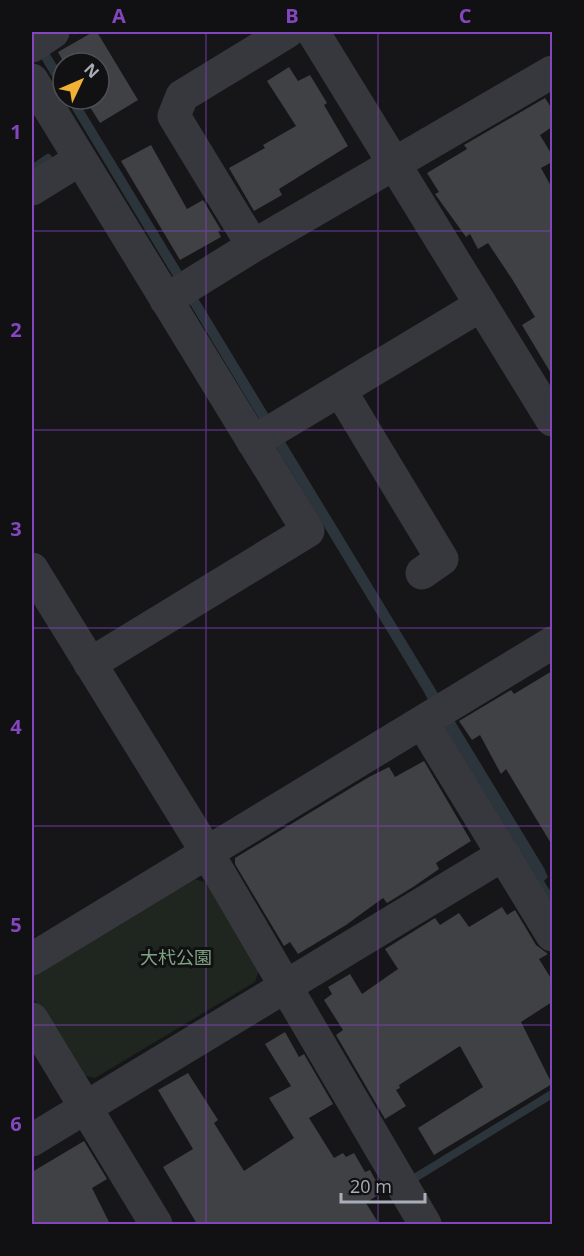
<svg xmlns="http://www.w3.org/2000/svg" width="584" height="1256" font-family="'Open Sans','Noto Sans JP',sans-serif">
	<rect width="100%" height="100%" fill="#161618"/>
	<path fill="#1e261f" d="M 190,878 L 209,883 L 260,967 L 255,982 L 95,1078 L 81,1075 L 32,996 L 33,974 Z"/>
	<path fill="#2c353c" d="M 36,32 L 63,75 L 63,95 L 32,43 Z
		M 66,99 L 77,99 L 544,868 L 548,877 L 544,881 L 552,894 L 552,910 L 448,740 L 424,692 Z"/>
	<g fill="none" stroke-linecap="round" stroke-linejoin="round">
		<path stroke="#2c353c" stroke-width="8" d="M 32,169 L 48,158
			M 415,1183 L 413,1179 L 552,1094"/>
	</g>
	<path fill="#404145" d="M 93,32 L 97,32 L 138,100 L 100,123 L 85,99 L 99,99 L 99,63 L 64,63 L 58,52 Z
		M 289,67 L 298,81 L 310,75 L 327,103 L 324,105 L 348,146 L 279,189 L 282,195 L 254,211 L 229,168 L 265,148 L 263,145 L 296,126 L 267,81 Z
		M 545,98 L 552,109 L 552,127 L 540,135 L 552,155 L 552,162 L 541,168 L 552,188 L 552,375 L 522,325 L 535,317 L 512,279 L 488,243 L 478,249 L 470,234 L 466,237 L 435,194 L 439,192 L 427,173 L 467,149 L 464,145 Z
		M 151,145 L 187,209 L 203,200 L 221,230 L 218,231 L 221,237 L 180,260 L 121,161 Z
		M 552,671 L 552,845 L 506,769 L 501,774 L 480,735 L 472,740 L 459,721 L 511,690 L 514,694 Z
		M 424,761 L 471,841 L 436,863 L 439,869 L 413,887 L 387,903 L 383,898 L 346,925 L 298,954 L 290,942 L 284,946 L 235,864 L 235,858 L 369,777 L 389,767 L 395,777 Z
		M 502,907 L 507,915 L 515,910 L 536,945 L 548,954 L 539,959 L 552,980 L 552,1002 L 521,1022 L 552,1084 L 434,1155 L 418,1128 L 483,1087 L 460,1046 L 399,1085 L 400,1088 L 396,1090 L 406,1106 L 385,1119 L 336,1035 L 343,1030 L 324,1000 L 332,994 L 328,987 L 350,974 L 362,994 L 398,969 L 385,949 L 435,918 L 440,925 L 459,913 L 469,927 Z
		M 285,1032 L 299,1057 L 304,1054 L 333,1104 L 309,1118 L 334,1158 L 343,1153 L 346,1157 L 354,1153 L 365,1172 L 370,1170 L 382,1192 L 366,1203 L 379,1224 L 197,1224 L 163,1167 L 193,1149 L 158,1090 L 188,1073 L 218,1120 L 214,1123 L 244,1171 L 294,1138 L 269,1098 L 291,1086 L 265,1044 Z
		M 84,1141 L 107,1179 L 92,1188 L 110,1224 L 32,1224 L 32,1172 Z"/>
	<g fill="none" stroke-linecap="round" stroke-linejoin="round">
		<path stroke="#37383d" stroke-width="33" d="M 313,32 L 552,420
			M 32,46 L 53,32
			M 32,80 L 308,531 L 90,664
			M 32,189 L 79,160
			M 253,246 L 174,116 L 182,96 L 287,32
			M 166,300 L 253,246 L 552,72
			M 340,390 L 442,559 L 422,573
			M 253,442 L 481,305
			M 32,569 L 208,854 L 425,1224
			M 422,722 L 552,935
			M 32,959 L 552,643
			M 32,1019 L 156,1224
			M 32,1140 L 504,854"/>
	</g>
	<path fill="none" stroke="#8446be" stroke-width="1.5" stroke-opacity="0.55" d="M 206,32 L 206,1224M 378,32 L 378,1224M 32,231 L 552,231M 32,430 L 552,430M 32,628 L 552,628M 32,826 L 552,826M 32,1025 L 552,1025"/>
	<g text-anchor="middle" stroke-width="6" stroke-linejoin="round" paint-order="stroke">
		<g font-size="18" fill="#7fa381" stroke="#111113">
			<text x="176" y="964">大杙公園</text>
		</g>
	</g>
	<rect width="584" height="1256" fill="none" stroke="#111113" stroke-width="66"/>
	<g transform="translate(81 81) rotate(46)"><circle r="28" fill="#111113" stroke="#4d4f55" stroke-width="1.5"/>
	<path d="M0-4.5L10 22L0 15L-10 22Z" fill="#f2b134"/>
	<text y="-9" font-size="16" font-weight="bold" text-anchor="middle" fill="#a8adb8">N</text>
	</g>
	<path d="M341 1193v9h84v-9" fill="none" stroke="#a8adb8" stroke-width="3"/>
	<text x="350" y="1193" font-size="18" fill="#a8adb8" stroke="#111113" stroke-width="4.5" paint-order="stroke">20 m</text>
	<rect x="33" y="33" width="518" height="1190" fill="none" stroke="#8446be" stroke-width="2"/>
	<g font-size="20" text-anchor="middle" font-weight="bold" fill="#8446be">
		<text x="119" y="23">A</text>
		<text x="292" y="23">B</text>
		<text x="465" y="23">C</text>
		<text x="16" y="139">1</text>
		<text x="16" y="337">2</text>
		<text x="16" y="536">3</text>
		<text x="16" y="734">4</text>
		<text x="16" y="932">5</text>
		<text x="16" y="1131">6</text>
	</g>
</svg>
